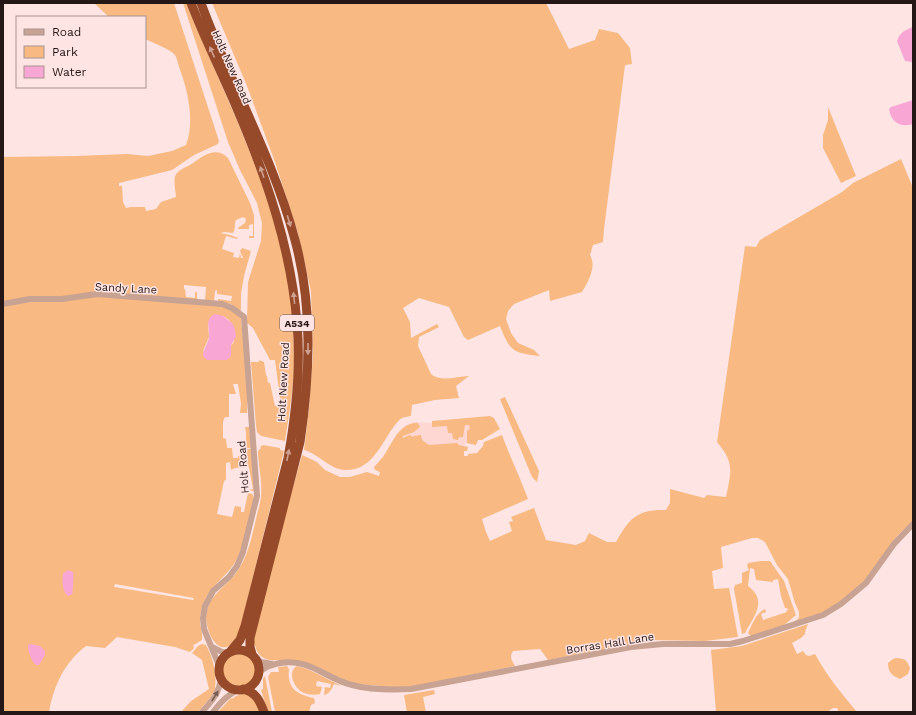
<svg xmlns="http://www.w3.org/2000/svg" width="916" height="715" font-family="'Work Sans',sans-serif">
	<rect width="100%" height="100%" fill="#fee5e3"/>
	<path fill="#fed7d3" d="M 473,420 L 475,444 L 465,443 L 465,446 L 463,446 L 462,445 L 441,445 L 396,462 L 383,457 L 398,432 L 407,425 L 413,422 L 432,423 Z"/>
	<path fill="#f8b982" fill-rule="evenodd" d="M 94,3 L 174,3 L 219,141 L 218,144 L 194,155 L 172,170 L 119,183 L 119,186 L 122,186 L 123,202 L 126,208 L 131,207 L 145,207 L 146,211 L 156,209 L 161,202 L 176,197 C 176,191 172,178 177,173 C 179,170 186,167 190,165 C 202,157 215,145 228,158 L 250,203 L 254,215 L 254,238 L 249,238 L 249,236 L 253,236 L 253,224 L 249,225 L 249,229 L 238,229 L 238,228 L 245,223 L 246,219 L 243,217 L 236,220 C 234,224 236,228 233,233 L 225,232 L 220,233 L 230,235 L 238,238 L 237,239 L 226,236 L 222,249 L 234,253 L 233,257 L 239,258 L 240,253 L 241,258 L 243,258 L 240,251 L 242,248 L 251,251 L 244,276 L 241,294 L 241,309 L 240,311 L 231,304 L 218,302 L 218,299 L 231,301 L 232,296 L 217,294 L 217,290 L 215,291 L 214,302 L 205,301 L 206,287 L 184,285 L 184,289 L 185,289 L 186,297 L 195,298 L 195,292 L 197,292 L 197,298 L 199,300 C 212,304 232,306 241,319 L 247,378 L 247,413 L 240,413 L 241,404 L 238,384 L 233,384 L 236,394 L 229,394 L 229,417 L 225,417 L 223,422 L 223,438 L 226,439 L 227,448 L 232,448 L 233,458 L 238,458 L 238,456 L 243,455 L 242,452 L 240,452 L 240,447 L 246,446 L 246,432 L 245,427 L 249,427 L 251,448 L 247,448 L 247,449 L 251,449 L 255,489 L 253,491 L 249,490 L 253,489 L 249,467 L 235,468 L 231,470 L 230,462 L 226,463 L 226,480 L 224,481 L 217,514 L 232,517 L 235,506 L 241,507 L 241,512 L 244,512 L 248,493 L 252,494 L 254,497 C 249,517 245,548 234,564 C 225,578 210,586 204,602 C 201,609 200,616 200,623 C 201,629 203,635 202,640 L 194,645 L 193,644 L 194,648 L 190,652 L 175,647 L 117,637 L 105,648 L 86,646 C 64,663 54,685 49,712 L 3,712 L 3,157 L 76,156 L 127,154 L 148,156 L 172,151 L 186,145 C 195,122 188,90 179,67 C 178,63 177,58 175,55 C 170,49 153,43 145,39 L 145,17 L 109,17 ZM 223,316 L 229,320 L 234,342 L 231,345 L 230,349 L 203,351 L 209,337 L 208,324 ZM 115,584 L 194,598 L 193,600 L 114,587 Z
		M 183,3 L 187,3 L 191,15 C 224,93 263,170 282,252 C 291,287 294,324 294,360 C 294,387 289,414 285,441 L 261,436 L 257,432 L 256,425 L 251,362 L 259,362 L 259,360 L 264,362 L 266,375 L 267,376 L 268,383 L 270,383 L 275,406 L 281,406 L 275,360 L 270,360 L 253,328 L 247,323 L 248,282 L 261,241 L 262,223 L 257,203 L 240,170 L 228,142 Z
		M 212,3 L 546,3 L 569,49 L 595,40 L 599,29 L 618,33 L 630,48 L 632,64 L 625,65 L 604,229 L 603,242 L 593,245 L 590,255 C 597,267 588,282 582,292 L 550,301 L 549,290 L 514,304 L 508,311 L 506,319 L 511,333 L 518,343 L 534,350 L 540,356 C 514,353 510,352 500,326 L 468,340 L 464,337 L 449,307 L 419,298 L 403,308 L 410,322 L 411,338 L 437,324 L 439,327 L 419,337 L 418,346 L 431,374 C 441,383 457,376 469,376 L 456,386 L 459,398 L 435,400 L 412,405 L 411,416 C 409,416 405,417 402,418 C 397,421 393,428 390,432 C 379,449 369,471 345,470 C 329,469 319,454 304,450 L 309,409 L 313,355 L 311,291 L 298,233 L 275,162 L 247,86 Z
		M 828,107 L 856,176 L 841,183 L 823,148 L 823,135 L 828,120 Z
		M 901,159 L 913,188 L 913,521 L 898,535 L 862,584 L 836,605 L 821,613 L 794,622 L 799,618 L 799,612 L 795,603 L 788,579 L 777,565 L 765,542 L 758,538 L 752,538 L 721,547 L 723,568 L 712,571 L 714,589 L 729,588 L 738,637 L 705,641 L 653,640 L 548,660 L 540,649 L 513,651 C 509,657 512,661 515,666 L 410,687 L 392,687 L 348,683 L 320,668 L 277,660 C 266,662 257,656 255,645 L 253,644 L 253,640 L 278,540 L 302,455 L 317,462 L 325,470 L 340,477 L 350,477 L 367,472 L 379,476 L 380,472 L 375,470 L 374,467 C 377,464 380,460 383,457 C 392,444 399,422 418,423 L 420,427 L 414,432 L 403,436 L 403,438 L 410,435 L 413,437 L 414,436 L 421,435 L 422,440 L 429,445 L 457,443 L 459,445 L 468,447 L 467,451 L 464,451 L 464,456 L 468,456 L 468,454 L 477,453 L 483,446 L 484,442 L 502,435 C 510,457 520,477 528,499 L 482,519 L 486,532 L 490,541 L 512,531 L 509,522 L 513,521 L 511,517 L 534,508 L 546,540 L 576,545 L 585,541 L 589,533 L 607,542 L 616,542 C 629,518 638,509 666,510 L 670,503 L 670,489 L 704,498 L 707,495 L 726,497 C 731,472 735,463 717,442 L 745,246 L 756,247 L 760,240 L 842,192 L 853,183 Z
		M 505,397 L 539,471 L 537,482 L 532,477 L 500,399 Z
		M 490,416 L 494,418 L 500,429 L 482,440 L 478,440 L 476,445 L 467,443 L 467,431 L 470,429 L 469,425 L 465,425 L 463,437 L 459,437 L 458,440 L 453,439 L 452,433 L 448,433 L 447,426 L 432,427 L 432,421 Z
		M 263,445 L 280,448 L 280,450 L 284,451 L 241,626 C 239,632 235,643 229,646 C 214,653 206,627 206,617 C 207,596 225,588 236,573 C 250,555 253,529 259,507 C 263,493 261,479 259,465 C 259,461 258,457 258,453 C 258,450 259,450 261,448 L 260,447 Z
		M 761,561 L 770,561 L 784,581 L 796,615 L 783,626 L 751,636 L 748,633 C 752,625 756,613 765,609 L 766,612 L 761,614 L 763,620 L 787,612 L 786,611 L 788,610 L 787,608 L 785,608 L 781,596 L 778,579 L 773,580 L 773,582 L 756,580 L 754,569 L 750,568 L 748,586 C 768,601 754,616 745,633 L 742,634 L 734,589 L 735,585 L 742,583 L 742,573 L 749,570 L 747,566 L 748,563 Z
		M 808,624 L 805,632 L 805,634 L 801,638 L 792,643 L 797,654 L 803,651 L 806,655 L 809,656 L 815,654 C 827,676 841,693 857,712 L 839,712 L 837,708 L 833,708 L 827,712 L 716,712 L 711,650 L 742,646 Z
		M 202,644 L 206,645 C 213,658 217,673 215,688 L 216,688 L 210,698 L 198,712 L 181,712 L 191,701 L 209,689 L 202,660 L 192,653 L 198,646 Z
		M222 669a17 17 0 1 1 34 0a17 17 0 1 1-34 0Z
		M 896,658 C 906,659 906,659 910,668 L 908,674 L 900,679 C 892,676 888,672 888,663 L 893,659 Z
		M 287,666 L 289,669 C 287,688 296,694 314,698 L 315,703 L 311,705 L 309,712 L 275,712 L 268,677 L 271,672 L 279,672 L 278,667 Z
		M 297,666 C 314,670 326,679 342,686 L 334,684 C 332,689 329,694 324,695 L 325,687 L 330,688 L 331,684 L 317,681 L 316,686 L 322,687 L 320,694 C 316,695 309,695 304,693 C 295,690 286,672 297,666 Z
		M 265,676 L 272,712 L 268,712 L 261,690 L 263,689 L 263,679 Z
		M 434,690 L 435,694 L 423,697 L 426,712 L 407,712 L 404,695 Z
		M 245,693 L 253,697 L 261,712 L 218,712 L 231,698 L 232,699 L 236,696 Z"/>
	<path fill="#f8a7d5" d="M 913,27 L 913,62 L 905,61 L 897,41 C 900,32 905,30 913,27 Z
		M 913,100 L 913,124 C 900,128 891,122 889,109 L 891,107 Z
		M 215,314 L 223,316 L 233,324 L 235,330 L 236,337 L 231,345 L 231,356 L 227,360 L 207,360 L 203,356 C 203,349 208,344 209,337 C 210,328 204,319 215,314 Z
		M 68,570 L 73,572 C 74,575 73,592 72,594 L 68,596 C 62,591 62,582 63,574 Z
		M 30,644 L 40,646 L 45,651 L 45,655 L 39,665 L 36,665 C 31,661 28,651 28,645 Z"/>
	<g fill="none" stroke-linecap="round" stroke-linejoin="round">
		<path stroke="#c8a293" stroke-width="6" d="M 3,304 L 30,299 L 62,299 L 97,294 L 222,304 L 232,308 L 244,317 L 257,496 L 243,552 L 237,566 L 229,577 L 213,591 L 205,606 L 203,618 L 204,629 L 220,668
			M 212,647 L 222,652 L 229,653
			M 256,658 L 261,662 L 272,664
			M 258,674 C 264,667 271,665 280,663 C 310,658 326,679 352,685 C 371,690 392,690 411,689 L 631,647 L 663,644 L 730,644 L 743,641 L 823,615 L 841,604 L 866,583 L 894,544 L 913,524
			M 202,712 C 212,701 220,692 221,677
			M 213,712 C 221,702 229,693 241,689"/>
		<path stroke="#964a2a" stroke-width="9" d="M 191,3 C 205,40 223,75 238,111 C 267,179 291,249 297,323 C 301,368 296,414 288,458 L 245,626 L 240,640 L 230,652
			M 201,3 C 230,83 273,157 295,240 C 313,306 310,375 300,442 L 250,638 L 250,647 L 252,654
			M219 670a20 20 0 1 1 40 0a20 20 0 1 1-40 0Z
			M 243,689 C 256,692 260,701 264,712"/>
	</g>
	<defs><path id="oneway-solid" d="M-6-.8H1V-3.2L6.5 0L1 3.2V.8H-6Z"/></defs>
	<g fill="#cf9f90">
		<use href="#oneway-solid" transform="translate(212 52) rotate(-114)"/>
		<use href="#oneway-solid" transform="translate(262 172) rotate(-109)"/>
		<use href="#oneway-solid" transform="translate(289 221) rotate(73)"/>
		<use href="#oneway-solid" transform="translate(294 298) rotate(-96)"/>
		<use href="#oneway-solid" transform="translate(308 349) rotate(90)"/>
		<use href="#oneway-solid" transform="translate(288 455) rotate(-79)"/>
	</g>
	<use fill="#765c54" href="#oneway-solid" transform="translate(215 696) rotate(-58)"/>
	<g text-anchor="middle" stroke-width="3" stroke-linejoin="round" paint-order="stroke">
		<rect fill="#fee5e3" stroke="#665554" stroke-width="1" x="280" y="315" width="34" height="16" rx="3"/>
		<g font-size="10" font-weight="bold" fill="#251716">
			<text x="297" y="327">A534</text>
		</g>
		<g font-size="11" fill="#251716" stroke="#fee5e3">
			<text transform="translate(232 67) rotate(66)" y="4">Holt New Road</text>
			<text transform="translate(126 288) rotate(3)" y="4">Sandy Lane</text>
			<text transform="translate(283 382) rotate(-87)" y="4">Holt New Road</text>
			<text transform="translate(243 467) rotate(-94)" y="4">Holt Road</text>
			<text transform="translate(610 643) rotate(-9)" y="4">Borras Hall Lane</text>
		</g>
	</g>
	<rect width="916" height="715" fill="none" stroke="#251716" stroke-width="8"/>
	<rect x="16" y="16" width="130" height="72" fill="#fee5e3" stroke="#a79391"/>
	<rect x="24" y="29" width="20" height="6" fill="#c8a293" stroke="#a79391"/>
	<text x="52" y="36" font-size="12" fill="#251716">Road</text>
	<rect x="24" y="46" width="20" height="12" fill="#f8b982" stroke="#a79391"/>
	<text x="52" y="56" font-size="12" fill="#251716">Park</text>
	<rect x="24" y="66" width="20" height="12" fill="#f8a7d5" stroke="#a79391"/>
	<text x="52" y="76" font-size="12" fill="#251716">Water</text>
</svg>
